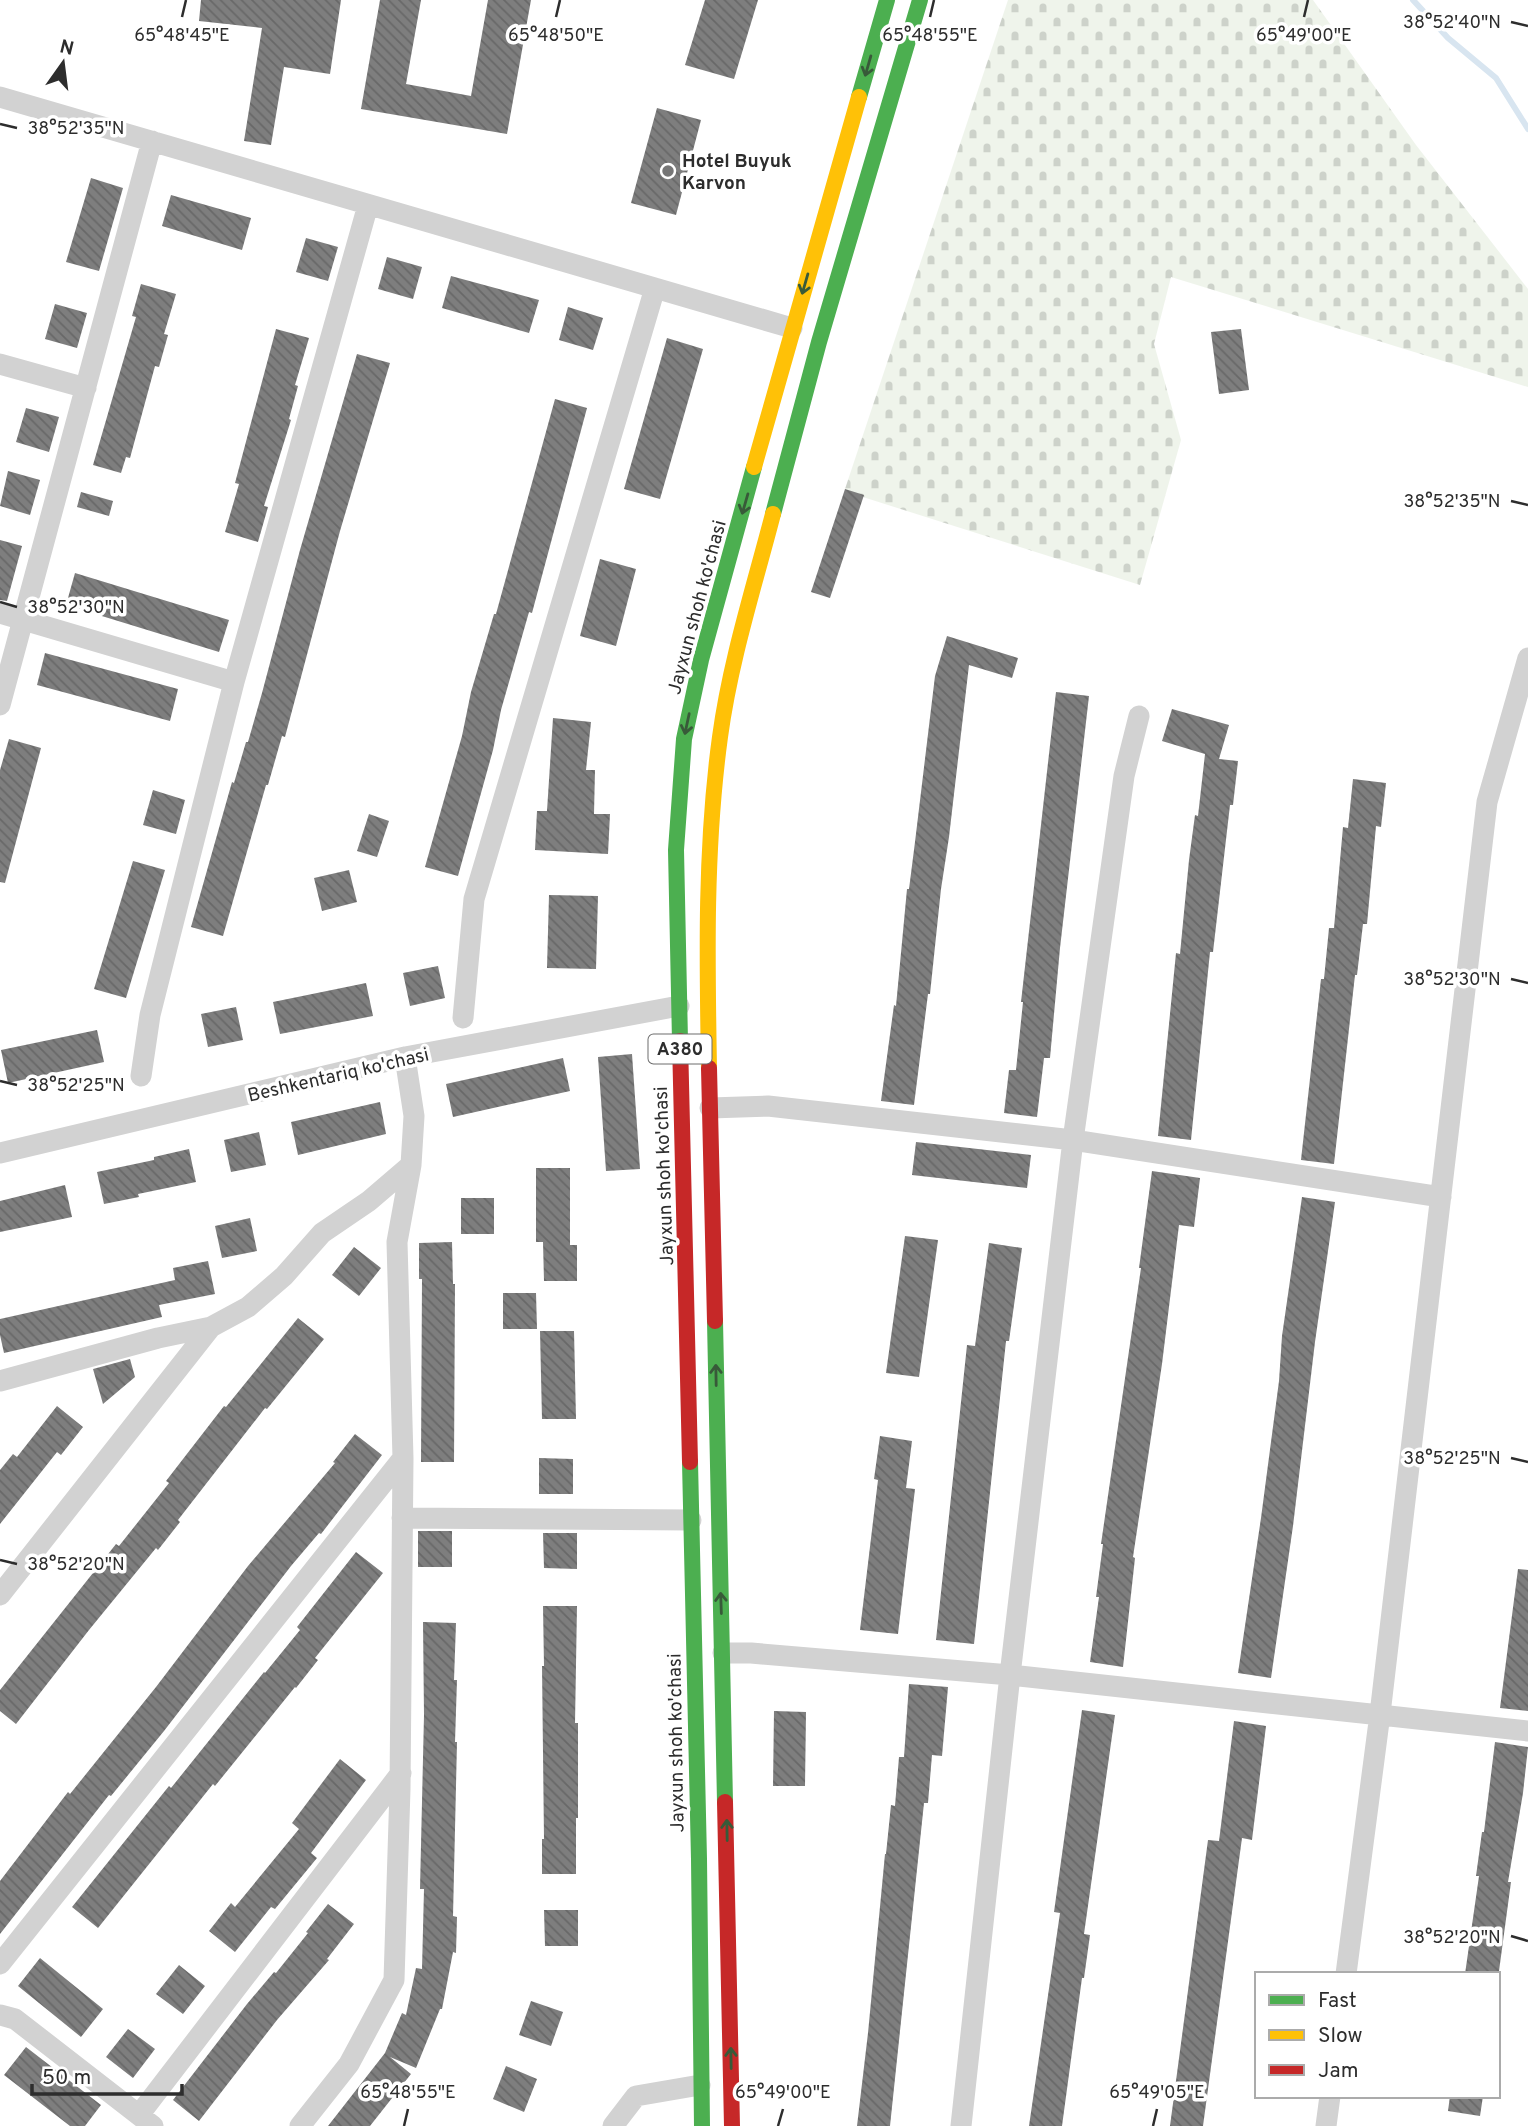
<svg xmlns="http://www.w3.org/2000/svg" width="1528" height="2126" font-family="Overpass,sans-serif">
	<defs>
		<pattern id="cemetery-stones" width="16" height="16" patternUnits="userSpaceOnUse" patternTransform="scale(1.75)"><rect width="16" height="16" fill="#eff4eb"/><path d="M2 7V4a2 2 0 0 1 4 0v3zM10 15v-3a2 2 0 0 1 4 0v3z" fill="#cdd2ca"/></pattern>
		<pattern id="building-back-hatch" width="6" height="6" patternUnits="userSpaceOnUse" patternTransform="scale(1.75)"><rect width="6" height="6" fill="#7e7e7e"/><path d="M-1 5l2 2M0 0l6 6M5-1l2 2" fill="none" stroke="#686868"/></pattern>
	</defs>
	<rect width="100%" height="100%" fill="#fff"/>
	<path fill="url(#cemetery-stones)" d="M 1008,0 L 1313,0 L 1416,145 L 1528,289 L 1528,387 L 1171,277 L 1154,344 L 1181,440 L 1140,585 L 866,498 L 845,489 Z"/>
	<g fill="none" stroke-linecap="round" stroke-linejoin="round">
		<path stroke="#d8e5f0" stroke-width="6" d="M 1413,0 L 1448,38 L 1496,78 L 1528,129"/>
	</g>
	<path fill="url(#building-back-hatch)" d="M 201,0 L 341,0 L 330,74 L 284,67 L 271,145 L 244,141 L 262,28 L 199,21 Z
		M 380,0 L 421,0 L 406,84 L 471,96 L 488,0 L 531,0 L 507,134 L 361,109 Z
		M 705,0 L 758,0 L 734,79 L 685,65 Z
		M 657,108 L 701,120 L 676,215 L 631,203 Z
		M 91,178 L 123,188 L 99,271 L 66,262 Z
		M 171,195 L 251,218 L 242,250 L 162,226 Z
		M 306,238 L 338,247 L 328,281 L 296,272 Z
		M 387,257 L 422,267 L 413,299 L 378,289 Z
		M 451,276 L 539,300 L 529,333 L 442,308 Z
		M 141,284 L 176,294 L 164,334 L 168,335 L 159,367 L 155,366 L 130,458 L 126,457 L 121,473 L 93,465 L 136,317 L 132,316 Z
		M 55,304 L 87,313 L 77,348 L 45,339 Z
		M 568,307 L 603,318 L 593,350 L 559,340 Z
		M 276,329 L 309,338 L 295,385 L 298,386 L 289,419 L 291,420 L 264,506 L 268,507 L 258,542 L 225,532 L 239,484 L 235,483 Z
		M 1241,329 L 1249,390 L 1219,394 L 1211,332 Z
		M 667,338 L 703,349 L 660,499 L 624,489 Z
		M 357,354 L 390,363 L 340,531 L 285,737 L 282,736 L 268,785 L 266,785 L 223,936 L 191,927 L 232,782 L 234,783 L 246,742 L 248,742 L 262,693 L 300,550 Z
		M 555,399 L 587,408 L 532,613 L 529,612 L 501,710 L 493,750 L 458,876 L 425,867 L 462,736 L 471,692 L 494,614 L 496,614 Z
		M 26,408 L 59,417 L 49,452 L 16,442 Z
		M 8,471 L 40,480 L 30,515 L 0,506 Z
		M 845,489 L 864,495 L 830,598 L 811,592 Z
		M 81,492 L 113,501 L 109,516 L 77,507 Z
		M 0,540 L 22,546 L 7,601 L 0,600 Z
		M 600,559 L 636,569 L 616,646 L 580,636 Z
		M 75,573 L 229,620 L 219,652 L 66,605 Z
		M 947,636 L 1018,658 L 1012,678 L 969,665 L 949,837 L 941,889 L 930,994 L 928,994 L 914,1105 L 881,1101 L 894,1005 L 896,1006 L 907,889 L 909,889 L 915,842 L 935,676 Z
		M 45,653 L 178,689 L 170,721 L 37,685 Z
		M 1056,692 L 1089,696 L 1060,948 L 1050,1058 L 1044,1058 L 1037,1117 L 1004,1113 L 1009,1070 L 1016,1070 L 1023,1002 L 1021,1002 Z
		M 1172,709 L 1229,725 L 1219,759 L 1238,761 L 1233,805 L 1230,805 L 1213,952 L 1210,952 L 1191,1140 L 1158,1136 L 1176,953 L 1180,954 L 1189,860 L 1195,815 L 1198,816 L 1205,754 L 1162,741 Z
		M 553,718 L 591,722 L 586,770 L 595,770 L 594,814 L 610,814 L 608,854 L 535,850 L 537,811 L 547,811 Z
		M 9,739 L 41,748 L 5,883 L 0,882 L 0,770 Z
		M 1353,779 L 1386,783 L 1381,827 L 1376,826 L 1367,924 L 1363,924 L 1357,975 L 1355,975 L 1334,1164 L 1301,1160 L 1321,979 L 1324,979 L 1329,928 L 1334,928 L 1343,827 L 1348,828 Z
		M 153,790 L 185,800 L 176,834 L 143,825 Z
		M 369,814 L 389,821 L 377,857 L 357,851 Z
		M 133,861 L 165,870 L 126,998 L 94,989 Z
		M 349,870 L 357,902 L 322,911 L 314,878 Z
		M 549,895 L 598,896 L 596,969 L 547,968 Z
		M 438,966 L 445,998 L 410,1006 L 403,973 Z
		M 366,983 L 373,1016 L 280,1034 L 273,1002 Z
		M 236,1007 L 243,1040 L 208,1047 L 201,1014 Z
		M 97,1030 L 104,1062 L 8,1083 L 1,1050 Z
		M 632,1054 L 640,1169 L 606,1171 L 598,1057 Z
		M 563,1058 L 570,1091 L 453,1117 L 446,1084 Z
		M 380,1102 L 386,1134 L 298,1155 L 291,1122 Z
		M 259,1132 L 266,1165 L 231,1172 L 224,1140 Z
		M 916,1142 L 1031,1155 L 1027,1188 L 912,1175 Z
		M 189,1149 L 196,1182 L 138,1194 L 139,1197 L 104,1204 L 97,1172 L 154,1160 L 154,1157 Z
		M 536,1168 L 570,1168 L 570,1245 L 577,1245 L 577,1281 L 544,1281 L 543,1242 L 536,1242 Z
		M 1152,1171 L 1200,1178 L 1194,1227 L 1179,1225 L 1162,1364 L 1133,1557 L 1135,1558 L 1123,1667 L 1090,1662 L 1099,1597 L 1096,1597 L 1103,1544 L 1101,1544 L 1141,1268 L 1139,1268 Z
		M 65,1185 L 72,1217 L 0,1232 L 0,1201 Z
		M 1302,1197 L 1335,1202 L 1315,1342 L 1293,1526 L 1271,1678 L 1238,1673 L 1261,1518 L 1279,1381 L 1282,1336 Z
		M 461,1198 L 494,1198 L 494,1234 L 461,1234 Z
		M 250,1218 L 257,1251 L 222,1258 L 215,1226 Z
		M 905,1236 L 938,1240 L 919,1377 L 886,1373 Z
		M 452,1242 L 453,1284 L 455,1284 L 454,1462 L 421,1462 L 422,1279 L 419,1279 L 419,1243 Z
		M 989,1243 L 1022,1248 L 1009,1341 L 1006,1341 L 974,1644 L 936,1640 L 967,1345 L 975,1346 Z
		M 354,1247 L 381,1268 L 359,1296 L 332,1275 Z
		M 208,1261 L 215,1294 L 159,1305 L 162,1317 L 4,1353 L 0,1335 L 0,1319 L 175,1280 L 173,1268 Z
		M 503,1293 L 536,1293 L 537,1329 L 503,1329 Z
		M 298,1318 L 324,1339 L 267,1409 L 265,1408 L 178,1520 L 180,1522 L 158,1550 L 156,1548 L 89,1630 L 16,1724 L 0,1711 L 0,1690 L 116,1544 L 119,1546 L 169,1483 L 166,1481 L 224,1406 L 226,1407 Z
		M 540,1331 L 574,1331 L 576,1419 L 542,1419 Z
		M 130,1359 L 135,1377 L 103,1404 L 93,1369 Z
		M 57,1406 L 83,1427 L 61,1455 L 57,1452 L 0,1524 L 0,1470 L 13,1454 L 17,1457 Z
		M 355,1434 L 382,1455 L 321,1534 L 319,1533 L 291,1566 L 164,1731 L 111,1796 L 109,1795 L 0,1934 L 0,1881 L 68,1792 L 70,1794 L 156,1687 L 248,1566 L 335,1463 L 333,1462 Z
		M 880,1436 L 912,1441 L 906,1488 L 915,1489 L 898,1634 L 860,1630 L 878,1480 L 874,1479 Z
		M 539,1458 L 573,1459 L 573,1494 L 539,1494 Z
		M 418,1531 L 452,1531 L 452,1567 L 418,1567 Z
		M 543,1533 L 577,1533 L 577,1569 L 544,1568 Z
		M 356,1552 L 383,1573 L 315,1658 L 318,1660 L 296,1688 L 295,1687 L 215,1786 L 213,1784 L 98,1928 L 72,1907 L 169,1786 L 171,1788 L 264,1672 L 265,1673 L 300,1630 L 297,1627 Z
		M 1518,1569 L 1528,1570 L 1528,1711 L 1500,1708 Z
		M 543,1606 L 577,1606 L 575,1723 L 578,1723 L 578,1818 L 576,1818 L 576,1874 L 542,1874 L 542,1839 L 544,1839 L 542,1666 L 544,1666 Z
		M 423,1622 L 456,1623 L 454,1680 L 457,1680 L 455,1742 L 457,1742 L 453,1916 L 457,1917 L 456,1953 L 453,1952 L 442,2009 L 440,2009 L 416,2068 L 390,2057 L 411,2074 L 370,2126 L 328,2126 L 385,2053 L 402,2013 L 406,2015 L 416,1968 L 422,1969 L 424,1889 L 420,1889 L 424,1715 Z
		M 909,1684 L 948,1687 L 942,1756 L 932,1755 L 928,1803 L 924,1803 L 890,2126 L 857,2126 L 868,2033 L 885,1854 L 886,1854 L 891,1805 L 895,1806 L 899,1757 L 904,1757 Z
		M 1082,1710 L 1115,1715 L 1084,1934 L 1090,1935 L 1084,1978 L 1082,1978 L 1062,2126 L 1029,2126 L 1060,1913 L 1054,1912 Z
		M 774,1711 L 806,1712 L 805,1786 L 773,1786 Z
		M 1234,1721 L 1266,1726 L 1252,1840 L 1242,1838 L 1203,2126 L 1170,2126 L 1208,1840 L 1219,1841 Z
		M 1495,1742 L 1528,1747 L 1523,1793 L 1508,1882 L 1511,1882 L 1499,1971 L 1498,1974 L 1465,1974 L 1479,1876 L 1476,1876 L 1482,1832 L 1484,1832 Z
		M 340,1759 L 366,1780 L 311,1853 L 317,1858 L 275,1909 L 271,1907 L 235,1952 L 209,1931 L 231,1903 L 235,1907 L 299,1829 L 292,1823 Z
		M 328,1904 L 354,1924 L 327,1959 L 329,1960 L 277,2020 L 199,2121 L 173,2100 L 247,2004 L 274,1972 L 276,1973 L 308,1933 L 306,1932 Z
		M 544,1910 L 578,1910 L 578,1946 L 545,1946 Z
		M 40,1958 L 103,2009 L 81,2037 L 18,1986 Z
		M 179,1965 L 205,1986 L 183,2014 L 156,1994 Z
		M 531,2001 L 563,2012 L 551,2046 L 519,2035 Z
		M 128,2029 L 155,2049 L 133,2078 L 106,2057 Z
		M 26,2047 L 101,2105 L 85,2126 L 70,2126 L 4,2075 Z
		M 506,2066 L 537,2079 L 524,2112 L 493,2099 Z
		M 1450,2096 L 1483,2096 L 1480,2116 L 1448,2111 Z"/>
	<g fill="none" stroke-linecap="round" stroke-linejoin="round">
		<path stroke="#d2d2d2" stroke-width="21" d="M 0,97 L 792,328
			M 0,364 L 86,388
			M 0,613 L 234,682
			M 0,705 L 152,141
			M 463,1018 L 474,899 L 655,288
			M 141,1076 L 150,1015 L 234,682 L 368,205
			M 710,1108 L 768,1106 L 1073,1140 L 1441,1197
			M 0,1153 L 405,1057 L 679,1006
			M 0,1381 L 158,1338 L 211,1327
			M 402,1518 L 691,1520
			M 0,1595 L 211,1327 L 248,1307 L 284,1276 L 322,1233 L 369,1201 L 411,1165
			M 723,1653 L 751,1653 L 1010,1675 L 1528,1731
			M 0,1964 L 403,1458
			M 1346,1974 L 1380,1714 L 1487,802 L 1528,658
			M 0,2015 L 15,2019 L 153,2126
			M 139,2115 L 401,1773
			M 300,2126 L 349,2064 L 394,1980 L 400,1789 L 403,1458 L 397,1242 L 411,1165 L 414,1116 L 405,1057
			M 613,2126 L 636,2096 L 700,2085
			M 961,2126 L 1010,1675 L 1073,1140 L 1124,776 L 1139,716
			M 1326,2126 L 1330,2096"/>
		<path stroke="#4caf50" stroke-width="16" d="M 859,97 L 887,0
			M 773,514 L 819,342 L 920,0
			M 680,1041 L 676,850 L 684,739 L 701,660 L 754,467
			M 715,1321 L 725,1802
			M 690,1462 L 699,1859 L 702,2126"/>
		<path stroke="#ffc107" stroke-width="16" d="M 754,467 L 859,97
			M 709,1068 C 707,958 705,847 720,737 C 730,662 754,587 773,514"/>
		<path stroke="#c62828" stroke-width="16" d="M 680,1041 L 690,1462
			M 709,1068 L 715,1321
			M 725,1802 L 732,2126"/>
	</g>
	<defs><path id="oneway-shaft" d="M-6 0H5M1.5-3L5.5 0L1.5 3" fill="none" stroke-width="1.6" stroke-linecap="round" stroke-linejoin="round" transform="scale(1.75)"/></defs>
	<g stroke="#385a39">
		<use href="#oneway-shaft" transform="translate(868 66) rotate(106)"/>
		<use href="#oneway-shaft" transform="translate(805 284) rotate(106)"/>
		<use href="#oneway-shaft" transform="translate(745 504) rotate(106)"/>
		<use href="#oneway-shaft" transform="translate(687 724) rotate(102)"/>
		<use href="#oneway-shaft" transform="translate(716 1375) rotate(-91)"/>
		<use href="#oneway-shaft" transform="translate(721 1603) rotate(-92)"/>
		<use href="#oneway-shaft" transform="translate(727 1830) rotate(-91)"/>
		<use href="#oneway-shaft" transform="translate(731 2058) rotate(-91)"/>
	</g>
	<path fill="none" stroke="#2d2d2d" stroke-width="2.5" d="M 182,17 L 186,0M 556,17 L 560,0M 930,17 L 934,0M 1304,17 L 1308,0M 1511,22 L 1528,26M 0,124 L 17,128M 1511,501 L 1528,505M 0,602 L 17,607M 1511,979 L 1528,983M 0,1081 L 17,1085M 1511,1458 L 1528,1462M 0,1560 L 17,1564M 1511,1936 L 1528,1941M 404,2126 L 408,2109M 778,2126 L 783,2109M 1153,2126 L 1157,2109"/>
	<circle fill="#767676" stroke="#fff" stroke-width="2.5" cx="668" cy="171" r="7"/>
	<g text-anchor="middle" stroke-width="7" stroke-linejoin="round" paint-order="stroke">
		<rect fill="#fff" stroke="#6c6c6c" stroke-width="2" x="648.5" y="1034.5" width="63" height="29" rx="5"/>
		<g font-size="18" font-weight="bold" fill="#2d2d2d">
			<text x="680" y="1055">A380</text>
		</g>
		<g font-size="19" font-weight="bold" fill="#2d2d2d" stroke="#fff" text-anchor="start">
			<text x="682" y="167">Hotel Buyuk<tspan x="682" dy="22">Karvon</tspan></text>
		</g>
		<g font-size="19" fill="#2d2d2d" stroke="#fff">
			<text transform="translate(696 607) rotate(-75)" y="7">Jayxun shoh ko'chasi</text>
			<text transform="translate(338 1074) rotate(-13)" y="7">Beshkentariq ko'chasi</text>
			<text transform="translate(663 1176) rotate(-92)" y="7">Jayxun shoh ko'chasi</text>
			<text transform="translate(675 1743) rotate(-91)" y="7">Jayxun shoh ko'chasi</text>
		</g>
	</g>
	<g font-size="18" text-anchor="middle" fill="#2d2d2d" stroke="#fff" stroke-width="7" stroke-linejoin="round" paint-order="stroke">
		<text x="1452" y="28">38°52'40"N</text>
		<text x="182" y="41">65°48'45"E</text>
		<text x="556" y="41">65°48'50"E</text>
		<text x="930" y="41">65°48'55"E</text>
		<text x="1304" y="41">65°49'00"E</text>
		<text x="76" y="134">38°52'35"N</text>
		<text x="1452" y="507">38°52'35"N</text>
		<text x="76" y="613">38°52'30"N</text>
		<text x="1452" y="985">38°52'30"N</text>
		<text x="76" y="1091">38°52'25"N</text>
		<text x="1452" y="1464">38°52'25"N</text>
		<text x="76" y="1570">38°52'20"N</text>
		<text x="1452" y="1943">38°52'20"N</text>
		<text x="408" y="2098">65°48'55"E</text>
		<text x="783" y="2098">65°49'00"E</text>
		<text x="1157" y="2098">65°49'05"E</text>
	</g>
	<rect x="1255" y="1972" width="245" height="126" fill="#ffffff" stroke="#ababab" stroke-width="2"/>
	<rect x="1269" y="1995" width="35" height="10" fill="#4caf50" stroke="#ababab" stroke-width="2"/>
	<text x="1318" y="2007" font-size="21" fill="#2d2d2d">Fast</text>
	<rect x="1269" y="2030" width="35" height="10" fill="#ffc107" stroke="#ababab" stroke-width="2"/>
	<text x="1318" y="2042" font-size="21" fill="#2d2d2d">Slow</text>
	<rect x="1269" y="2065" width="35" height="10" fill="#c62828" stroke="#ababab" stroke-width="2"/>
	<text x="1318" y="2077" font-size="21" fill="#2d2d2d">Jam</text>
	<g transform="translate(63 63) rotate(14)" stroke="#ffffff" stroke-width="5" paint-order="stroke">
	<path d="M0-5L12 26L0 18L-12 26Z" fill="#2d2d2d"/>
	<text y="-10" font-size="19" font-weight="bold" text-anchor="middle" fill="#2d2d2d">N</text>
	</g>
	<path d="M32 2084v10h150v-10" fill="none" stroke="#2d2d2d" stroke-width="3.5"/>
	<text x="42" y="2084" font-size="21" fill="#2d2d2d" stroke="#ffffff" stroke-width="5" paint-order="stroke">50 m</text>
</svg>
